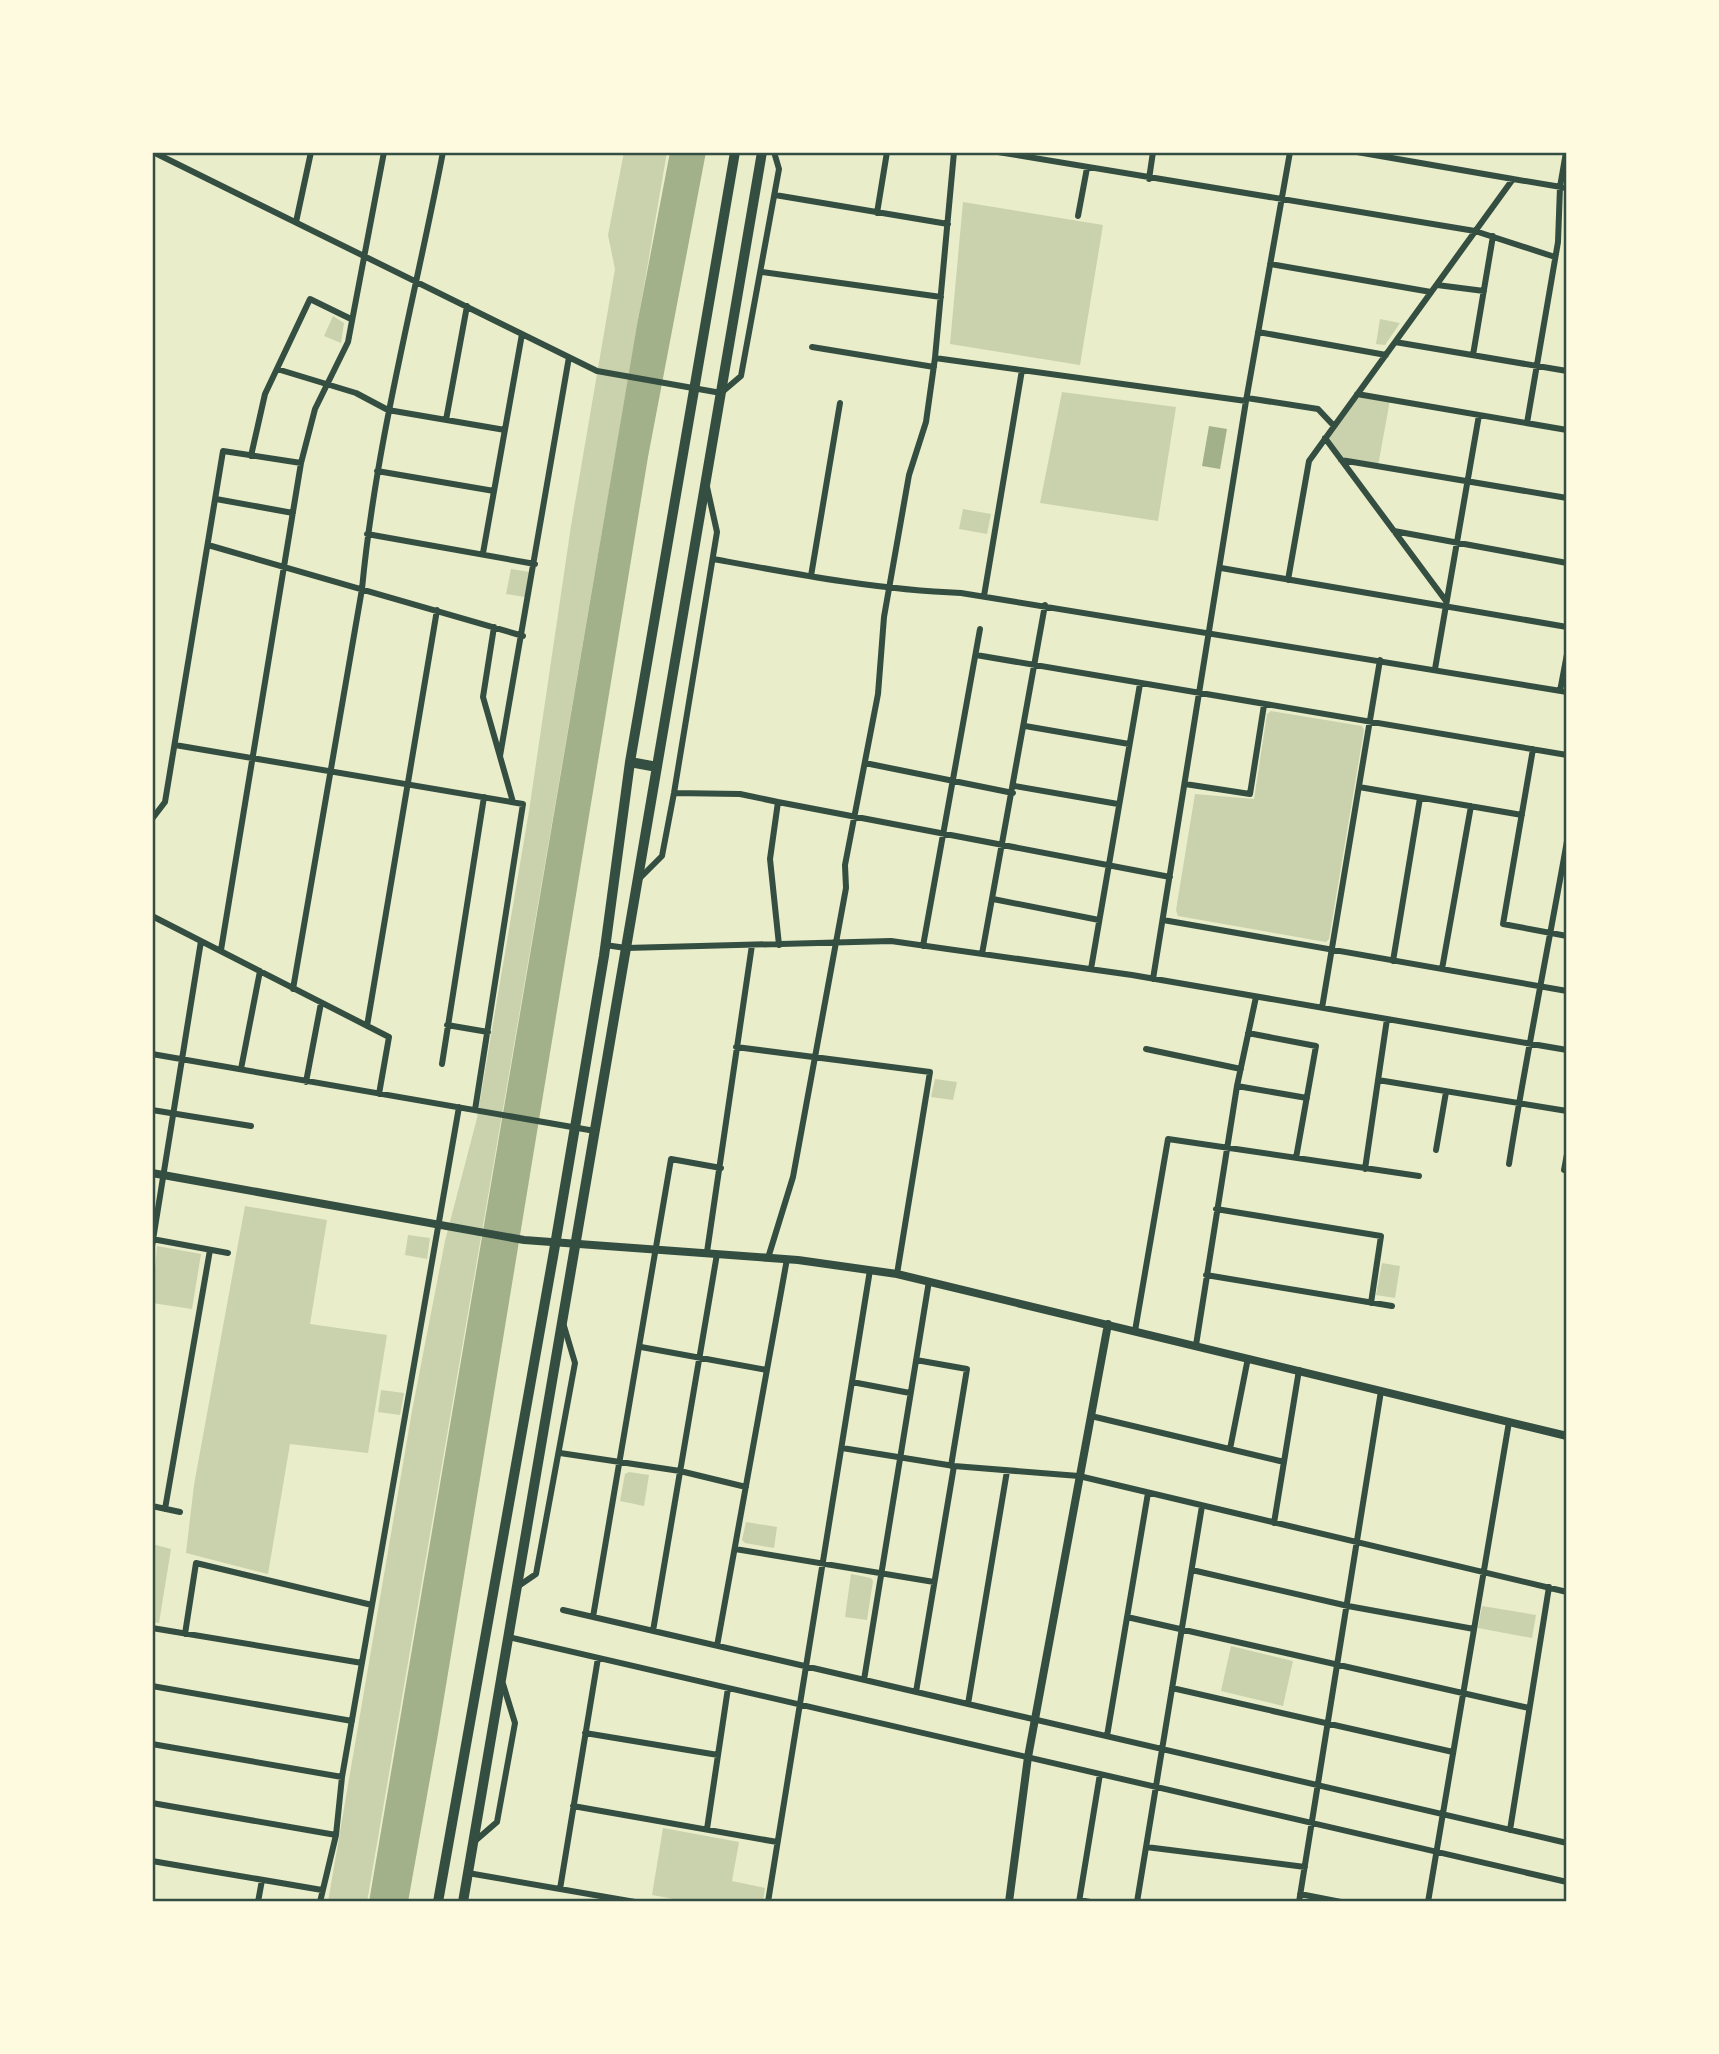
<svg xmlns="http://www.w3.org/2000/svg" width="1719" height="2054" font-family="'Golos Text',sans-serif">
	<rect width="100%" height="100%" fill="#e9edc9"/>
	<path fill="#cad2ad" d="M 624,152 L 667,152 L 367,1902 L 328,1902 L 412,1411 L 445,1241 L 477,1118 L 529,811 L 571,526 L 615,269 L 608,235 Z
		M 963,202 L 1103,225 L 1080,365 L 950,344 Z
		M 333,316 L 344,323 L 341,343 L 324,336 Z
		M 1380,319 L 1400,323 L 1385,345 L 1376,344 Z
		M 1062,392 L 1176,407 L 1158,521 L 1040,503 Z
		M 1357,394 L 1390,400 L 1378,466 L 1341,460 L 1325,438 Z
		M 963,509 L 991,514 L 987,534 L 959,529 Z
		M 511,569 L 530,572 L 525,597 L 506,594 Z
		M 1271,711 L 1362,726 L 1364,730 L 1329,939 L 1326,942 L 1178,916 L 1176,910 L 1195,794 L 1254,799 L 1267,714 Z
		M 935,1079 L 957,1082 L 953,1100 L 931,1097 Z
		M 245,1206 L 327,1220 L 310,1324 L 387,1335 L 368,1453 L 290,1444 L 268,1574 L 186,1553 L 194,1485 Z
		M 408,1235 L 430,1238 L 427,1259 L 405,1255 Z
		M 157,1246 L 201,1254 L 192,1309 L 152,1303 Z
		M 1382,1263 L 1400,1266 L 1395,1298 L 1376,1295 Z
		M 381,1390 L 404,1393 L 400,1415 L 378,1412 Z
		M 629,1472 L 649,1475 L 644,1506 L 620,1501 L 625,1474 Z
		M 746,1522 L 777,1527 L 774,1548 L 745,1543 L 742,1540 Z
		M 152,1544 L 171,1549 L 159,1623 L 152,1622 Z
		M 851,1574 L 871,1578 L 873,1581 L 867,1620 L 845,1617 Z
		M 1482,1606 L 1536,1615 L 1532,1638 L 1478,1628 Z
		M 1231,1646 L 1293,1661 L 1283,1706 L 1221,1691 Z
		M 663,1828 L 739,1842 L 732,1881 L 765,1888 L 763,1902 L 691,1902 L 652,1895 Z"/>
	<path fill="#a3b18a" d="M 670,152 L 706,152 L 648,457 L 438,1734 L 408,1902 L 369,1902 L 637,325 Z
		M 1209,426 L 1227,429 L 1220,469 L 1202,466 Z"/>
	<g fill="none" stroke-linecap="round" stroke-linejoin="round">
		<path stroke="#344e41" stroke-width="6" d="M 153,152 L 597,371 L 721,393 L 741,376 L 779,169 L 774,152
			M 998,152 L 1475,231 L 1555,257
			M 1149,179 L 1153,152
			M 1513,179 L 1567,188
			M 775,195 L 948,224
			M 877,213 L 887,152
			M 1078,216 L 1087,168
			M 296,222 L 311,152
			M 1270,264 L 1431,292
			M 762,272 L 941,297
			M 1437,285 L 1484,291
			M 1258,332 L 1386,355
			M 1395,342 L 1567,371
			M 812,347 L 934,367
			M 1473,355 L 1493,236
			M 935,358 L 1246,401
			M 277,369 L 356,393 L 388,410 L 505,430
			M 1357,394 L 1567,430
			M 1247,398 L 1318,409 L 1334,426
			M 446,420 L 467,306
			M 1527,423 L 1558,242 L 1560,187 L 1566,152
			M 1325,438 L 1446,601
			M 251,456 L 265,394 L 310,299 L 351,319
			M 1341,460 L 1567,498
			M 301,463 L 315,409 L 348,342 L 384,152
			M 377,471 L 494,491
			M 216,499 L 293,513
			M 1394,531 L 1567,563
			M 367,534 L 535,564
			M 208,545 L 523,636
			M 483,553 L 522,334
			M 713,559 C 795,574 878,590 961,593 L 1567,692
			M 1221,568 L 1567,627
			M 811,576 L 840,403
			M 1288,580 L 1309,461 L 1513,179 L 1357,152
			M 984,596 L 1022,370
			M 494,627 L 483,697 L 513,802
			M 976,655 L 1567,755
			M 1435,669 L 1479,415
			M 1560,691 L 1567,654
			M 1025,726 L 1129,744
			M 175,745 L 523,804 L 475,1110
			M 1533,749 L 1503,924 L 1567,936
			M 500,756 L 569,357
			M 865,763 L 1013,793
			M 1185,784 L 1250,794 L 1264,705
			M 1015,786 L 1118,804
			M 1359,787 L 1522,815
			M 674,793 L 740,794 L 778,802
			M 152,819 L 165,802 L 223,451 L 301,463 L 221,950
			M 640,878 L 662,856 L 674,793 L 717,532 L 707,487
			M 993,899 L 1099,920
			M 152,916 L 389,1037 L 379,1094
			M 1163,920 L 1567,991
			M 605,945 L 626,948 L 891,941 L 1132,975 L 1567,1050
			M 779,945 L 770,859 L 778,802 L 1170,877
			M 923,946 L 980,629
			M 982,954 L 1045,605
			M 1393,961 L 1420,798
			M 1091,969 L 1140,684
			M 1442,969 L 1471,806
			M 1153,979 L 1246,401 L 1290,152
			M 293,989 L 362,589 C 376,441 415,298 443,152
			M 1322,1008 L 1380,660
			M 447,1025 L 488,1032
			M 367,1026 L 437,610
			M 1248,1033 L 1316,1046 L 1296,1158
			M 736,1047 L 930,1072 L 897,1274
			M 1146,1049 L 1241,1069
			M 152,1054 L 595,1131
			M 442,1064 L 484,797
			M 241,1069 L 260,971
			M 1378,1080 L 1567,1111
			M 306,1082 L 321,1003
			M 1237,1086 L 1307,1098
			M 152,1110 L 251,1126
			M 1436,1150 L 1446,1092
			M 1509,1164 C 1526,1056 1548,949 1567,841
			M 1365,1169 L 1387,1019
			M 1564,1170 L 1567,1154
			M 1216,1209 L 1381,1236 L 1371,1303
			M 152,1239 L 228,1253
			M 152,1246 L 201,941
			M 707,1252 L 752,945
			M 768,1258 L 793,1177 L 846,888 L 845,865 L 878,694 L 884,617 L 909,475 L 926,422 L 935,358 L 954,152
			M 1206,1275 L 1392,1306
			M 1135,1331 L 1168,1139 L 1419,1176
			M 1196,1345 L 1237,1086 L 1256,997
			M 641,1347 L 767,1370
			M 916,1360 L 967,1369 L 951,1466
			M 852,1382 L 910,1393
			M 1091,1416 L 1284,1462
			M 842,1448 L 954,1466 L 1079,1476 L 1567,1592
			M 1230,1449 L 1248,1358
			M 560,1453 L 680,1471 L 746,1487
			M 152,1506 L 180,1512
			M 165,1509 L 210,1250
			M 1274,1523 L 1299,1370
			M 735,1549 L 934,1582
			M 1192,1570 L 1348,1606 L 1474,1629
			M 517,1587 L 536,1574 L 575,1363 L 564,1326
			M 563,1610 L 1567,1843
			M 593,1617 L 671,1159 L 721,1168
			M 1127,1617 L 1529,1708
			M 152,1628 L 362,1663
			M 653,1631 L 717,1254
			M 185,1634 L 196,1563 L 372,1605
			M 508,1637 L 1567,1882
			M 717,1646 L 787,1259
			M 864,1680 L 929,1281
			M 152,1686 L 352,1721
			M 1172,1688 L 1453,1752
			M 916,1692 L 954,1466
			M 968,1704 L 1007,1471
			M 585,1733 L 718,1755
			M 1107,1736 L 1148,1493
			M 152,1744 L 342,1777
			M 152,1803 L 336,1835
			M 573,1806 L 777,1842
			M 707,1829 L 728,1688
			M 1510,1830 L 1549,1587
			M 475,1841 L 497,1822 L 515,1723 L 503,1684
			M 1146,1847 L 1305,1867
			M 152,1861 L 322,1890
			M 468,1873 L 635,1902
			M 560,1889 L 598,1658
			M 1300,1894 L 1341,1902
			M 1079,1900 L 1090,1902
			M 258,1902 L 262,1880
			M 320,1902 L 336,1835 L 342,1777 L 459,1107
			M 768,1902 L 870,1270
			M 1079,1902 L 1100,1774
			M 1137,1902 L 1202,1506
			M 1299,1902 L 1381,1391
			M 1428,1902 L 1509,1422"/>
		<path stroke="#344e41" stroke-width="8" d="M 152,1173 L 524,1240 L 798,1260 L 897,1274 L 1567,1436
			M 1009,1902 L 1028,1757 L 1108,1324"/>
		<path stroke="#344e41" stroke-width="10" d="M 630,762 L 657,767
			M 438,1902 L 553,1257 L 604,956 L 630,762 L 735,152
			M 463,1902 L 762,152"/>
	</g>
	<rect width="1719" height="2054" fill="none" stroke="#fefae0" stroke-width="308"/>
	<rect x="154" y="154" width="1411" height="1746" fill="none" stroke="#344e41" stroke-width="2.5"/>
</svg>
